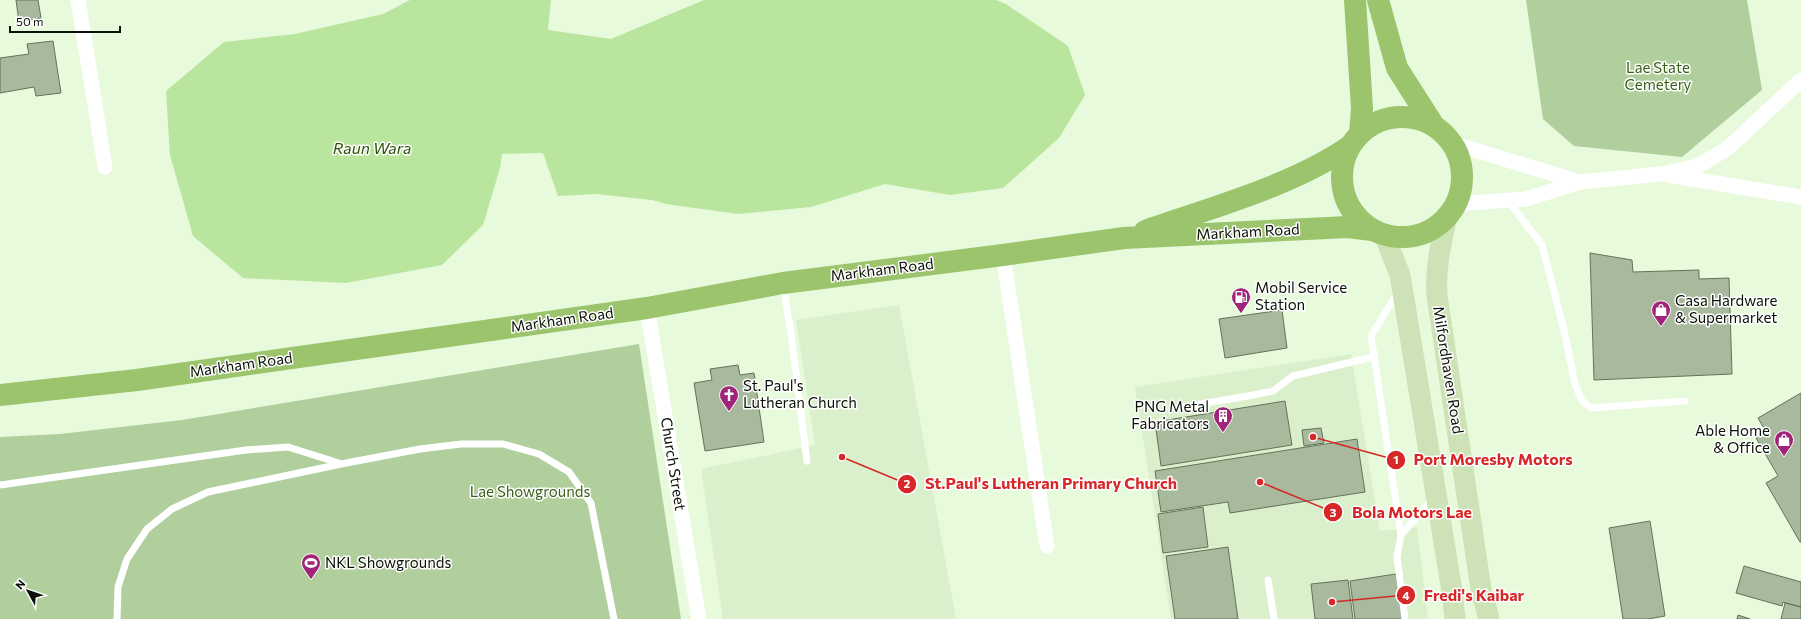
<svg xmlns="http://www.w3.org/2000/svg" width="1801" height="619" font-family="Commissioner,sans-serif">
	<rect width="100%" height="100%" fill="#e7fadc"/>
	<path fill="#daf0cc" d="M 899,305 L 956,619 L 723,619 L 701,469 L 815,445 L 796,320 Z
		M 1351,354 L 1380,531 L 1417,527 L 1428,619 L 1171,619 L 1135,387 Z"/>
	<path fill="#b0cf9d" d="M 1526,0 L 1747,0 L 1762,90 L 1682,157 L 1574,146 L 1543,119 Z
		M 639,344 L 681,619 L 0,619 L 0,437 L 60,434 L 182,420 Z"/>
	<path fill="#b9e59e" d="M 410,0 L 551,0 L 548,30 L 611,39 L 704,0 L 996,0 L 1006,4 L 1068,46 L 1085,95 L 1059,138 L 1003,188 L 950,195 L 885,184 L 811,207 L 738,214 L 666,204 L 652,200 L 596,194 L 558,196 L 543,153 L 502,154 L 500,168 L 483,225 L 442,265 L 346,283 L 243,278 L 193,236 L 170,155 L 166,91 L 224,42 L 295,34 L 383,14 Z"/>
	<path fill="#a8b99d" stroke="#637359" d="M 16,0 L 38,0 L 41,18 L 19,22 Z
		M 53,41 L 61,93 L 36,96 L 34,87 L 0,93 L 0,58 L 29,54 L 27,44 Z
		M 1590,253 L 1632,260 L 1633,272 L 1699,270 L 1699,279 L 1729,278 L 1732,374 L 1594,380 Z
		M 1282,310 L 1287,348 L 1225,358 L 1219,319 Z
		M 738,365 L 740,375 L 754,373 L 764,442 L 705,451 L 694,383 L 712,380 L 710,369 Z
		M 1801,393 L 1801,542 L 1800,542 L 1766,483 L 1778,476 L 1756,438 L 1766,432 L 1758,418 Z
		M 1285,401 L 1292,445 L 1161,466 L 1155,422 Z
		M 1321,428 L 1324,443 L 1304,446 L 1302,430 Z
		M 1357,439 L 1365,492 L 1230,513 L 1228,502 L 1161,512 L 1155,471 Z
		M 1203,507 L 1208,547 L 1163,553 L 1158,514 Z
		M 1650,521 L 1665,616 L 1648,619 L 1623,619 L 1609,528 Z
		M 1228,547 L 1238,619 L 1175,619 L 1166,556 Z
		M 1744,566 L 1801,582 L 1801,607 L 1783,602 L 1782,606 L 1736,593 Z
		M 1396,574 L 1403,619 L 1355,619 L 1350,581 Z
		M 1348,580 L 1353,619 L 1315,619 L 1311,584 Z
		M 1785,603 L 1801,607 L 1801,619 L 1781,619 Z
		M 1738,615 L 1750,619 L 1737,619 Z"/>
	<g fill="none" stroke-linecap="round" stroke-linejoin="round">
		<path stroke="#fff" stroke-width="7" d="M 1508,201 L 1542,245 L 1564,330 L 1575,384 L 1582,401 L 1591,408 L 1685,401
			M 783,285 L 791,333 L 807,461
			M 1398,292 L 1371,336 L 1401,535
			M 1183,407 L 1248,396 L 1273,391 L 1293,376 L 1373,357
			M 0,485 L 246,450 L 288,447 L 339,463
			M 1268,580 L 1274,619
			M 117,619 L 118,587 L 127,559 L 147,529 L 172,509 L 208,492 L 341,464 L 420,449 L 461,444 L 503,444 L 539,454 L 569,472 L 591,503 L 614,619
			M 1405,619 L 1397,557 L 1401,535 L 1434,498"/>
		<path stroke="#fff" stroke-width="15" d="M 78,0 L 105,167
			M 1451,143 L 1580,182
			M 1668,175 L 1801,197
			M 1454,204 L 1526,199 L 1580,182 L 1661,174 L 1698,166 L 1728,148 L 1801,80
			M 1003,255 L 1047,546
			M 647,308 L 699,619"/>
		<path stroke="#cde2b6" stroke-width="21" d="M 1447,216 C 1441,243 1435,268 1437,296 L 1481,589 L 1489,619
			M 1384,234 L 1400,275 L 1452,591 L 1455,619"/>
		<path stroke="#9bc46c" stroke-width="22" d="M 1355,0 L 1362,108 L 1360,134
			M 1378,0 L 1397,68 L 1434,126
			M1342 177a60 60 0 1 1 120 0a60 60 0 1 1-120 0Z
			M 1145,231 C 1213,207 1292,186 1350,146
			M 0,395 L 137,380 L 647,308 L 783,283 L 1003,255 L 1124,238 L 1348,227 L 1372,230"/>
	</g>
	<defs>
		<g id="fuel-pin" transform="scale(1)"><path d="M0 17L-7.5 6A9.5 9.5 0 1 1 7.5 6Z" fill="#a02479" stroke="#fff"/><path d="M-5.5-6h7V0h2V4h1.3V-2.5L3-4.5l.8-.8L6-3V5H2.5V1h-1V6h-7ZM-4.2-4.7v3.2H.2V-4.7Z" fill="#fff"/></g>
		<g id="shop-pin" transform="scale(1)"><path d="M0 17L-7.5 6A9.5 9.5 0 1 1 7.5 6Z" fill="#a02479" stroke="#fff"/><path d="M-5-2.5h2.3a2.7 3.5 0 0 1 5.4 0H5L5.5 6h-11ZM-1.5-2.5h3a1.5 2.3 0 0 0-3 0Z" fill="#fff"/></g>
		<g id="church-pin" transform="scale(1)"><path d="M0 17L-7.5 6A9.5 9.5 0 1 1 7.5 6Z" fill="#a02479" stroke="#fff"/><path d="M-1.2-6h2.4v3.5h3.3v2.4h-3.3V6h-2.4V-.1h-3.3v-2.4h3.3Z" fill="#fff"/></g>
		<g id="building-pin" transform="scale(1)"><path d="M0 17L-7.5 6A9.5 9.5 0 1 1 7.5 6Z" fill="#a02479" stroke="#fff"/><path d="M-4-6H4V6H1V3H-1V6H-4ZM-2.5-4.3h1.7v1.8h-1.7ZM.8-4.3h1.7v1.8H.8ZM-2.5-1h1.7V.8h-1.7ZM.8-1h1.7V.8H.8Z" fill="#fff"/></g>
		<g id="stadium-pin" transform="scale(1)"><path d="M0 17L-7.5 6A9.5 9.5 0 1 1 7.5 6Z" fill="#a02479" stroke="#fff"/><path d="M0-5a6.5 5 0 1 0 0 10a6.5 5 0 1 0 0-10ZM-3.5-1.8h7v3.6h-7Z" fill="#fff"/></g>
	</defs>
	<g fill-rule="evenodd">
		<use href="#fuel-pin" x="1241" y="297"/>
		<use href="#shop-pin" x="1661" y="310"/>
		<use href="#church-pin" x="729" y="395"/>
		<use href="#building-pin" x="1223" y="416"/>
		<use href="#shop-pin" x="1784" y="440"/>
		<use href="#stadium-pin" x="311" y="563"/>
	</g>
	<g text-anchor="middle" stroke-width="3" stroke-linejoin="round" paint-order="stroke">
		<g font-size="15" fill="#3a601a" stroke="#fff">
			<text x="1658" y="73">Lae State<tspan x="1658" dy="17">Cemetery</tspan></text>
			<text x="530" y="497">Lae Showgrounds</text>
		</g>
		<g font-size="15" fill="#0b1007" stroke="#fff">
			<text transform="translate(1248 232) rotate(-3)" y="5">Markham Road</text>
			<text transform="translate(882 270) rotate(-7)" y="5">Markham Road</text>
			<text transform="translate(562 320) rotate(-8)" y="5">Markham Road</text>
			<text transform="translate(241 365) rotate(-8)" y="5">Markham Road</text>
			<text transform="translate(1448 370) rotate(81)" y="5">Milfordhaven Road</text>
			<text transform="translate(673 464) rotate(81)" y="5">Church Street</text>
		</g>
		<g font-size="15" fill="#0b1007" stroke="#fff" text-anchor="start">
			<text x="1255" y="293">Mobil Service<tspan x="1255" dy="17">Station</tspan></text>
			<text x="1675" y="306">Casa Hardware<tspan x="1675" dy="17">&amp; Supermarket</tspan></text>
			<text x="743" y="391">St. Paul's<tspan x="743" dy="17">Lutheran Church</tspan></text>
			<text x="1209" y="412" text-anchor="end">PNG Metal<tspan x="1209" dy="17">Fabricators</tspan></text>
			<text x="1770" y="436" text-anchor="end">Able Home<tspan x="1770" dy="17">&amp; Office</tspan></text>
			<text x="325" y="568">NKL Showgrounds</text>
		</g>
		<g font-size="16" font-style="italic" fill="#2d5307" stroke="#fff">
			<text x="372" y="154">Raun Wara</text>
		</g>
	</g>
	<path fill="none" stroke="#d62828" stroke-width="1.5" d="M1313 437L1396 460M842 457L907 484M1260 482L1333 512M1332 602L1406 595"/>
	<g fill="#d62828" stroke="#fff" stroke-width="1.5">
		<circle cx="1313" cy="437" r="4"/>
		<circle cx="842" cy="457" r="4"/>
		<circle cx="1260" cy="482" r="4"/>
		<circle cx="1332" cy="602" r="4"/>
		<circle cx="1396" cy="460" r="10"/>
		<circle cx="907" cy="484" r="10"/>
		<circle cx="1333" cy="512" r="10"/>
		<circle cx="1406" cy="595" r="10"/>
	</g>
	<g font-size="12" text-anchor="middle" font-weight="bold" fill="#fff">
		<text x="1396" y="464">1</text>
		<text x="907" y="488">2</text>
		<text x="1333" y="517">3</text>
		<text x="1406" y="600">4</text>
	</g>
	<g font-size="16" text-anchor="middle" font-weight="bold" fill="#d62828" stroke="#fff" stroke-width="3" stroke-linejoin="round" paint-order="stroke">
		<text x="1493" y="465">Port Moresby Motors</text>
		<text x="1051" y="489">St.Paul's Lutheran Primary Church</text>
		<text x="1412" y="518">Bola Motors Lae</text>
		<text x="1474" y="601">Fredi's Kaibar</text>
	</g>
	<g transform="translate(28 591) rotate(310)" stroke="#ffffff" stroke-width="3" paint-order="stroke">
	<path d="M0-3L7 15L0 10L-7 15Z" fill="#0b1007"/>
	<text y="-6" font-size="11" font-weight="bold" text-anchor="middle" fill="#0b1007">N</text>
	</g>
	<path d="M10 26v6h110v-6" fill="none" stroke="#0b1007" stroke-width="2"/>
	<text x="16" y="26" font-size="12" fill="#0b1007" stroke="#ffffff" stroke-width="3" paint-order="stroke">50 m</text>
</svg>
